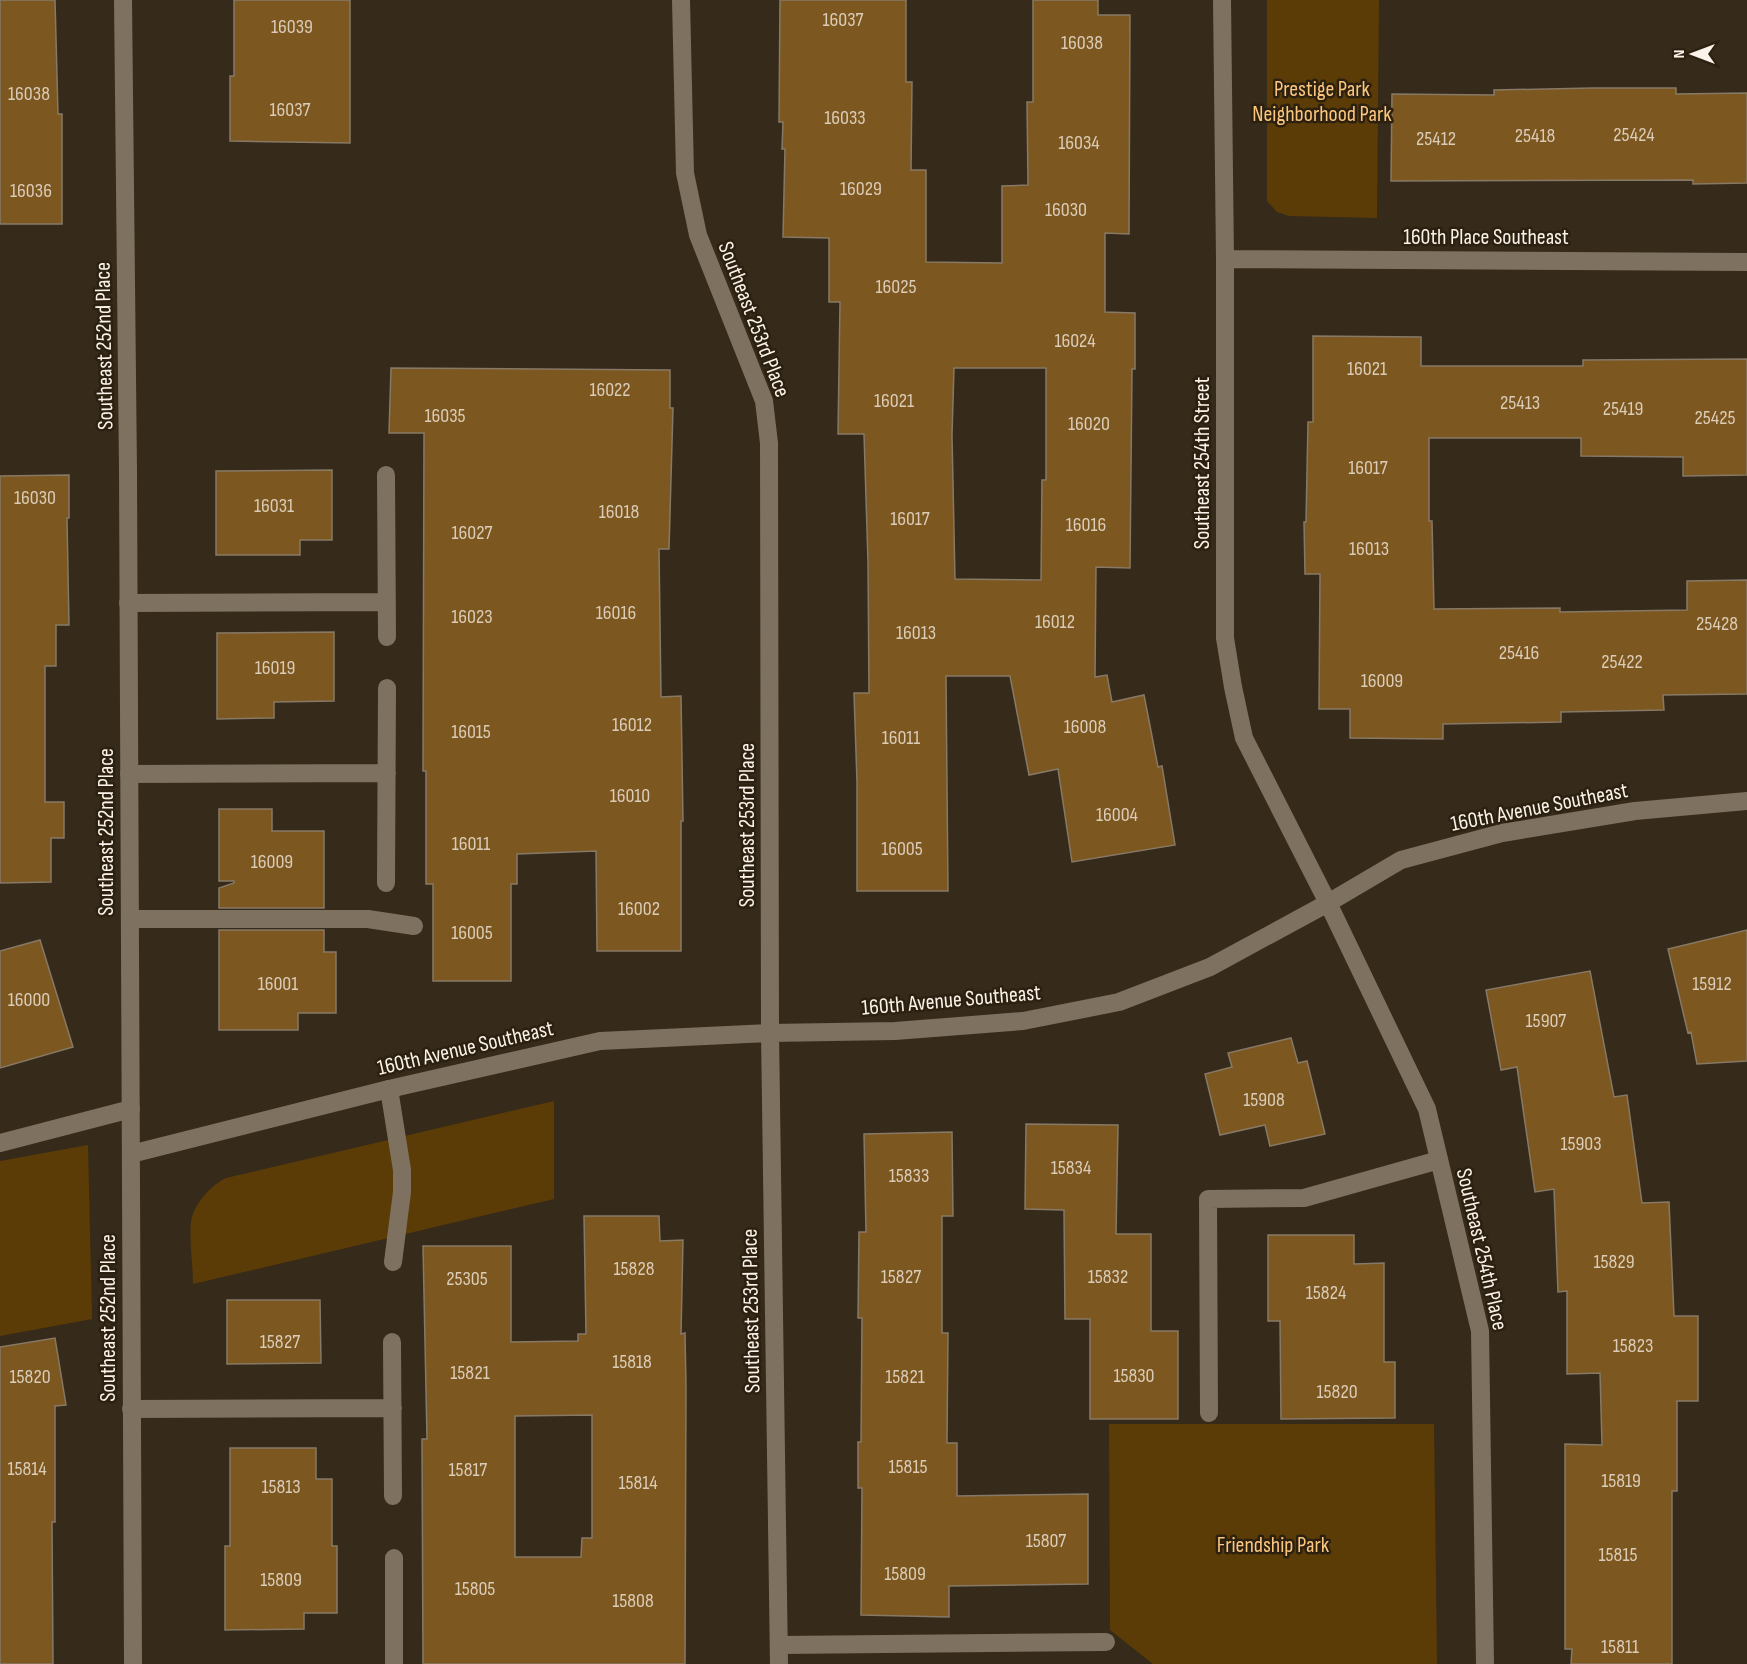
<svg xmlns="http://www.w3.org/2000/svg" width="1747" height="1664" font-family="'Sofia Sans Condensed',sans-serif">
	<rect width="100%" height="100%" fill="#362a1a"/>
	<path fill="#5c3c06" d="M 1267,0 L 1379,0 L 1377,218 L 1289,216 L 1277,212 L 1267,201 Z
		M 554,1101 L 554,1199 L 193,1284 C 193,1264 189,1242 191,1222 C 193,1205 211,1185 226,1178 Z
		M 88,1145 L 92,1319 L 0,1336 L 0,1161 Z
		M 1109,1424 L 1434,1424 L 1437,1664 L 1153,1664 L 1110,1630 Z"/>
	<path fill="#7c5720" stroke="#877966" stroke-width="1.5" fill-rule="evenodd" d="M 0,0 L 55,0 L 58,114 L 62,114 L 62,224 L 0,224 Z
		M 234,0 L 350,0 L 350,143 L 230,141 L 230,76 L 234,76 Z
		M 780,0 L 906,0 L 906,82 L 912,82 L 911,170 L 926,170 L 926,262 L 1002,263 L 1002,186 L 1028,185 L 1027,102 L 1033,102 L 1033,0 L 1098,0 L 1098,15 L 1130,15 L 1129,234 L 1105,233 L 1105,312 L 1135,313 L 1135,369 L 1132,369 L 1130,568 L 1096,567 L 1095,677 L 1107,675 L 1112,702 L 1144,695 L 1158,767 L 1162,766 L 1175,845 L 1072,862 L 1058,769 L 1029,775 L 1010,676 L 946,676 L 948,891 L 857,891 L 857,782 L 854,693 L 869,693 L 868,562 L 864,434 L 838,434 L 840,302 L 829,302 L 829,238 L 783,237 L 785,149 L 782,149 L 783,122 L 779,122 ZM 954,368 L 1046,368 L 1046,480 L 1042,480 L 1041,580 L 955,579 L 952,435 Z
		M 1592,88 L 1676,88 L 1676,94 L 1747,93 L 1747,183 L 1693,184 L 1693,180 L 1391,181 L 1392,94 L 1494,95 L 1494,90 Z
		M 1313,336 L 1421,337 L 1421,366 L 1583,366 L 1583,360 L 1747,359 L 1747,475 L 1683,476 L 1683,457 L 1581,456 L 1581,438 L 1429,438 L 1429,521 L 1432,521 L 1434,609 L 1560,608 L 1560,612 L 1687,610 L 1687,581 L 1747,580 L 1747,694 L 1663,695 L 1664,710 L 1561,712 L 1561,722 L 1443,724 L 1443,739 L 1350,738 L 1350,709 L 1319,709 L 1320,574 L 1305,574 L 1304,522 L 1306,522 L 1308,422 L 1313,422 Z
		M 391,368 L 670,370 L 670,408 L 673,408 L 669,549 L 659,549 L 661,697 L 681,696 L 683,821 L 681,821 L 681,951 L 597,951 L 596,851 L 517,854 L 517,884 L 511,884 L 511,981 L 433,981 L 433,884 L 426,884 L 426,771 L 423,771 L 424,433 L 389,433 Z
		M 332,470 L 332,540 L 300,540 L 300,555 L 216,555 L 216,471 Z
		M 69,475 L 69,518 L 67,518 L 69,625 L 56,625 L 56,666 L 45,666 L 45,802 L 64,802 L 64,838 L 51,838 L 51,882 L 0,883 L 0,476 Z
		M 334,632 L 334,701 L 274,702 L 274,718 L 217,719 L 217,633 Z
		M 219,809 L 272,809 L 272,831 L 324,831 L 324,908 L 219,908 L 219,888 L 234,883 L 234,881 L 219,881 Z
		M 219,930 L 324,930 L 324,952 L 336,952 L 336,1013 L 298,1013 L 298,1030 L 219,1030 Z
		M 1747,930 L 1747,1061 L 1697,1064 L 1691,1032 L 1688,1033 L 1668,949 Z
		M 40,940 L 73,1047 L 0,1068 L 0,951 Z
		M 1590,971 L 1614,1097 L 1627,1095 L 1642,1203 L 1669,1202 L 1674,1316 L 1698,1316 L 1698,1401 L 1677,1401 L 1677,1491 L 1672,1491 L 1672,1664 L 1571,1664 L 1572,1649 L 1565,1649 L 1565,1444 L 1602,1445 L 1600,1373 L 1567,1374 L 1567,1291 L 1558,1292 L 1554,1189 L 1535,1192 L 1517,1067 L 1501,1070 L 1486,990 Z
		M 1291,1038 L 1298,1063 L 1307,1061 L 1325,1134 L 1270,1146 L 1265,1125 L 1220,1135 L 1205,1074 L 1232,1067 L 1228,1053 Z
		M 1026,1124 L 1118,1125 L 1116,1234 L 1151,1234 L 1151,1331 L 1178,1331 L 1178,1419 L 1090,1419 L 1090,1319 L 1065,1319 L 1064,1210 L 1025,1209 Z
		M 952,1132 L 953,1216 L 942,1216 L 942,1333 L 948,1333 L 947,1443 L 957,1443 L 957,1496 L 1088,1494 L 1088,1584 L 949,1586 L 949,1617 L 861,1615 L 862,1488 L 858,1488 L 858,1442 L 861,1442 L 862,1318 L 858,1318 L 859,1232 L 866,1232 L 864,1134 Z
		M 584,1216 L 659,1216 L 660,1241 L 683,1240 L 681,1334 L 685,1333 L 686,1388 L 685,1664 L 423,1664 L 422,1439 L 427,1439 L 423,1246 L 511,1246 L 511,1342 L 578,1341 L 578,1334 L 586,1334 ZM 592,1415 L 592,1538 L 582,1538 L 581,1557 L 515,1557 L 515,1416 Z
		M 1268,1235 L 1354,1235 L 1354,1264 L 1384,1263 L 1384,1362 L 1395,1362 L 1395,1418 L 1281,1419 L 1280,1321 L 1268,1321 Z
		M 227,1300 L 320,1300 L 321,1363 L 227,1364 Z
		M 55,1338 L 66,1405 L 55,1406 L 55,1522 L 52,1522 L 53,1664 L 0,1664 L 0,1347 Z
		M 230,1448 L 316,1448 L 316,1479 L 332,1479 L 332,1546 L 337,1546 L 337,1613 L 304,1613 L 304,1629 L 225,1630 L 225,1546 L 230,1546 Z"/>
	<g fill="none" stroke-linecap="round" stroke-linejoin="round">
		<path stroke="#7f715f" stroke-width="18" d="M 386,475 L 387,637
			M 128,603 L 387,602
			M 129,774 L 387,773
			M 386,883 L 387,688
			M 130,919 L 368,919 L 414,926
			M 389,1089 L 402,1170 L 402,1192 L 393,1262
			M 0,1143 L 131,1109
			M 392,1342 L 393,1496
			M 131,1409 L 393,1408
			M 1209,1413 L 1208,1199 L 1304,1198 L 1439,1160
			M 394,1558 L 394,1664
			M 779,1645 L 1106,1642"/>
		<path stroke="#7f715f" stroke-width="18" d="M 123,0 L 128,470 L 133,1664
			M 681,0 L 685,173 L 698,235 L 764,401 L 769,443 L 770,1033 L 779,1664
			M 1222,0 L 1225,259 L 1225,638 L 1233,687 L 1244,738 L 1328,903 L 1427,1109 L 1480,1331 L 1485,1664
			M 1225,259 L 1747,262
			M 131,1154 L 389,1089 L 600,1041 L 770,1033 L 895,1031 L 1023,1021 L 1119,1002 L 1210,967 L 1328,903 L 1401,860 L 1502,833 L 1635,811 L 1747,801"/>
	</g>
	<g text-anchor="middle" stroke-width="5" stroke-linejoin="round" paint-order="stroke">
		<g font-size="20" fill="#dbccb7">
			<text x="843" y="26">16037</text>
			<text x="292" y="33">16039</text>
			<text x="1082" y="49">16038</text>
			<text x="29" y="100">16038</text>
			<text x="290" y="116">16037</text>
			<text x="845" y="124">16033</text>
			<text x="1634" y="141">25424</text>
			<text x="1535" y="142">25418</text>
			<text x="1436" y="145">25412</text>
			<text x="1079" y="149">16034</text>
			<text x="861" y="195">16029</text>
			<text x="31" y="197">16036</text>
			<text x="1066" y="216">16030</text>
			<text x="896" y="293">16025</text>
			<text x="1075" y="347">16024</text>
			<text x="1367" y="375">16021</text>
			<text x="610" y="396">16022</text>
			<text x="894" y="407">16021</text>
			<text x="1520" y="409">25413</text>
			<text x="1623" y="415">25419</text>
			<text x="445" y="422">16035</text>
			<text x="1715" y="424">25425</text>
			<text x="1089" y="430">16020</text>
			<text x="1368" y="474">16017</text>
			<text x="35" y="504">16030</text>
			<text x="274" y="512">16031</text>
			<text x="619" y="518">16018</text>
			<text x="910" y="525">16017</text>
			<text x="1086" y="531">16016</text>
			<text x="472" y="539">16027</text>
			<text x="1369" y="555">16013</text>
			<text x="616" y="619">16016</text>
			<text x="472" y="623">16023</text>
			<text x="1055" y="628">16012</text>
			<text x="1717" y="630">25428</text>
			<text x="916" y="639">16013</text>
			<text x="1519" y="659">25416</text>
			<text x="1622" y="668">25422</text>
			<text x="275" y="674">16019</text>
			<text x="1382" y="687">16009</text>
			<text x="632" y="731">16012</text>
			<text x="1085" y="733">16008</text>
			<text x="471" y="738">16015</text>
			<text x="901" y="744">16011</text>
			<text x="630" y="802">16010</text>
			<text x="1117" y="821">16004</text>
			<text x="471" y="850">16011</text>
			<text x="902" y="855">16005</text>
			<text x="272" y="868">16009</text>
			<text x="639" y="915">16002</text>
			<text x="472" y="939">16005</text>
			<text x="278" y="990">16001</text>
			<text x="1712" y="990">15912</text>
			<text x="29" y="1006">16000</text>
			<text x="1546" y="1027">15907</text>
			<text x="1264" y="1106">15908</text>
			<text x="1581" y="1150">15903</text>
			<text x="1071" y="1174">15834</text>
			<text x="909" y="1182">15833</text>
			<text x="1614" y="1268">15829</text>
			<text x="634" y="1275">15828</text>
			<text x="901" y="1283">15827</text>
			<text x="1108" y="1283">15832</text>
			<text x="467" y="1285">25305</text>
			<text x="1326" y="1299">15824</text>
			<text x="280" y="1348">15827</text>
			<text x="1633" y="1352">15823</text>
			<text x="632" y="1368">15818</text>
			<text x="470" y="1379">15821</text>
			<text x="1134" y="1382">15830</text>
			<text x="30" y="1383">15820</text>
			<text x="905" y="1383">15821</text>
			<text x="1337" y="1398">15820</text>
			<text x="908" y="1473">15815</text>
			<text x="27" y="1475">15814</text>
			<text x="468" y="1476">15817</text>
			<text x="1621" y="1487">15819</text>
			<text x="638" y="1489">15814</text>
			<text x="281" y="1493">15813</text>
			<text x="1046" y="1547">15807</text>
			<text x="1618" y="1561">15815</text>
			<text x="905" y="1580">15809</text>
			<text x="281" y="1586">15809</text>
			<text x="475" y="1595">15805</text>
			<text x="633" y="1607">15808</text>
			<text x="1620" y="1653">15811</text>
		</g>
		<g font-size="22" fill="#fbc67d" stroke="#2c2010">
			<text x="1322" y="96">Prestige Park<tspan x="1322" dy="25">Neighborhood Park</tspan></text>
			<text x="1273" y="1552">Friendship Park</text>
		</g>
		<g font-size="22" fill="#fbf3e9" stroke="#2c2010">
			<text x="1486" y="244">160th Place Southeast</text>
			<text transform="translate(755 319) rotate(69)" y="8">Southeast 253rd Place</text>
			<text transform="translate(103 346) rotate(-91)" y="8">Southeast 252nd Place</text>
			<text transform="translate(1201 463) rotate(-90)" y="8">Southeast 254th Street</text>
			<text transform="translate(1539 806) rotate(-11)" y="8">160th Avenue Southeast</text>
			<text transform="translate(746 825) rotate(-90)" y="8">Southeast 253rd Place</text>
			<text transform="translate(105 832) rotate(-90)" y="8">Southeast 252nd Place</text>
			<text transform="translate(951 999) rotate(-5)" y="8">160th Avenue Southeast</text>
			<text transform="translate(465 1047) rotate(-13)" y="8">160th Avenue Southeast</text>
			<text transform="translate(1483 1249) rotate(77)" y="8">Southeast 254th Place</text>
			<text transform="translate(750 1311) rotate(-91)" y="8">Southeast 253rd Place</text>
			<text transform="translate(107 1318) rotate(-90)" y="8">Southeast 252nd Place</text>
		</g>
	</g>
	<g transform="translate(1693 54) rotate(270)" stroke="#2c2010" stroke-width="4.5" paint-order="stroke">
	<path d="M0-4.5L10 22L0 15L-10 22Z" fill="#fbf3e9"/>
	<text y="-9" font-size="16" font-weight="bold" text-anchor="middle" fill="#fbf3e9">N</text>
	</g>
</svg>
